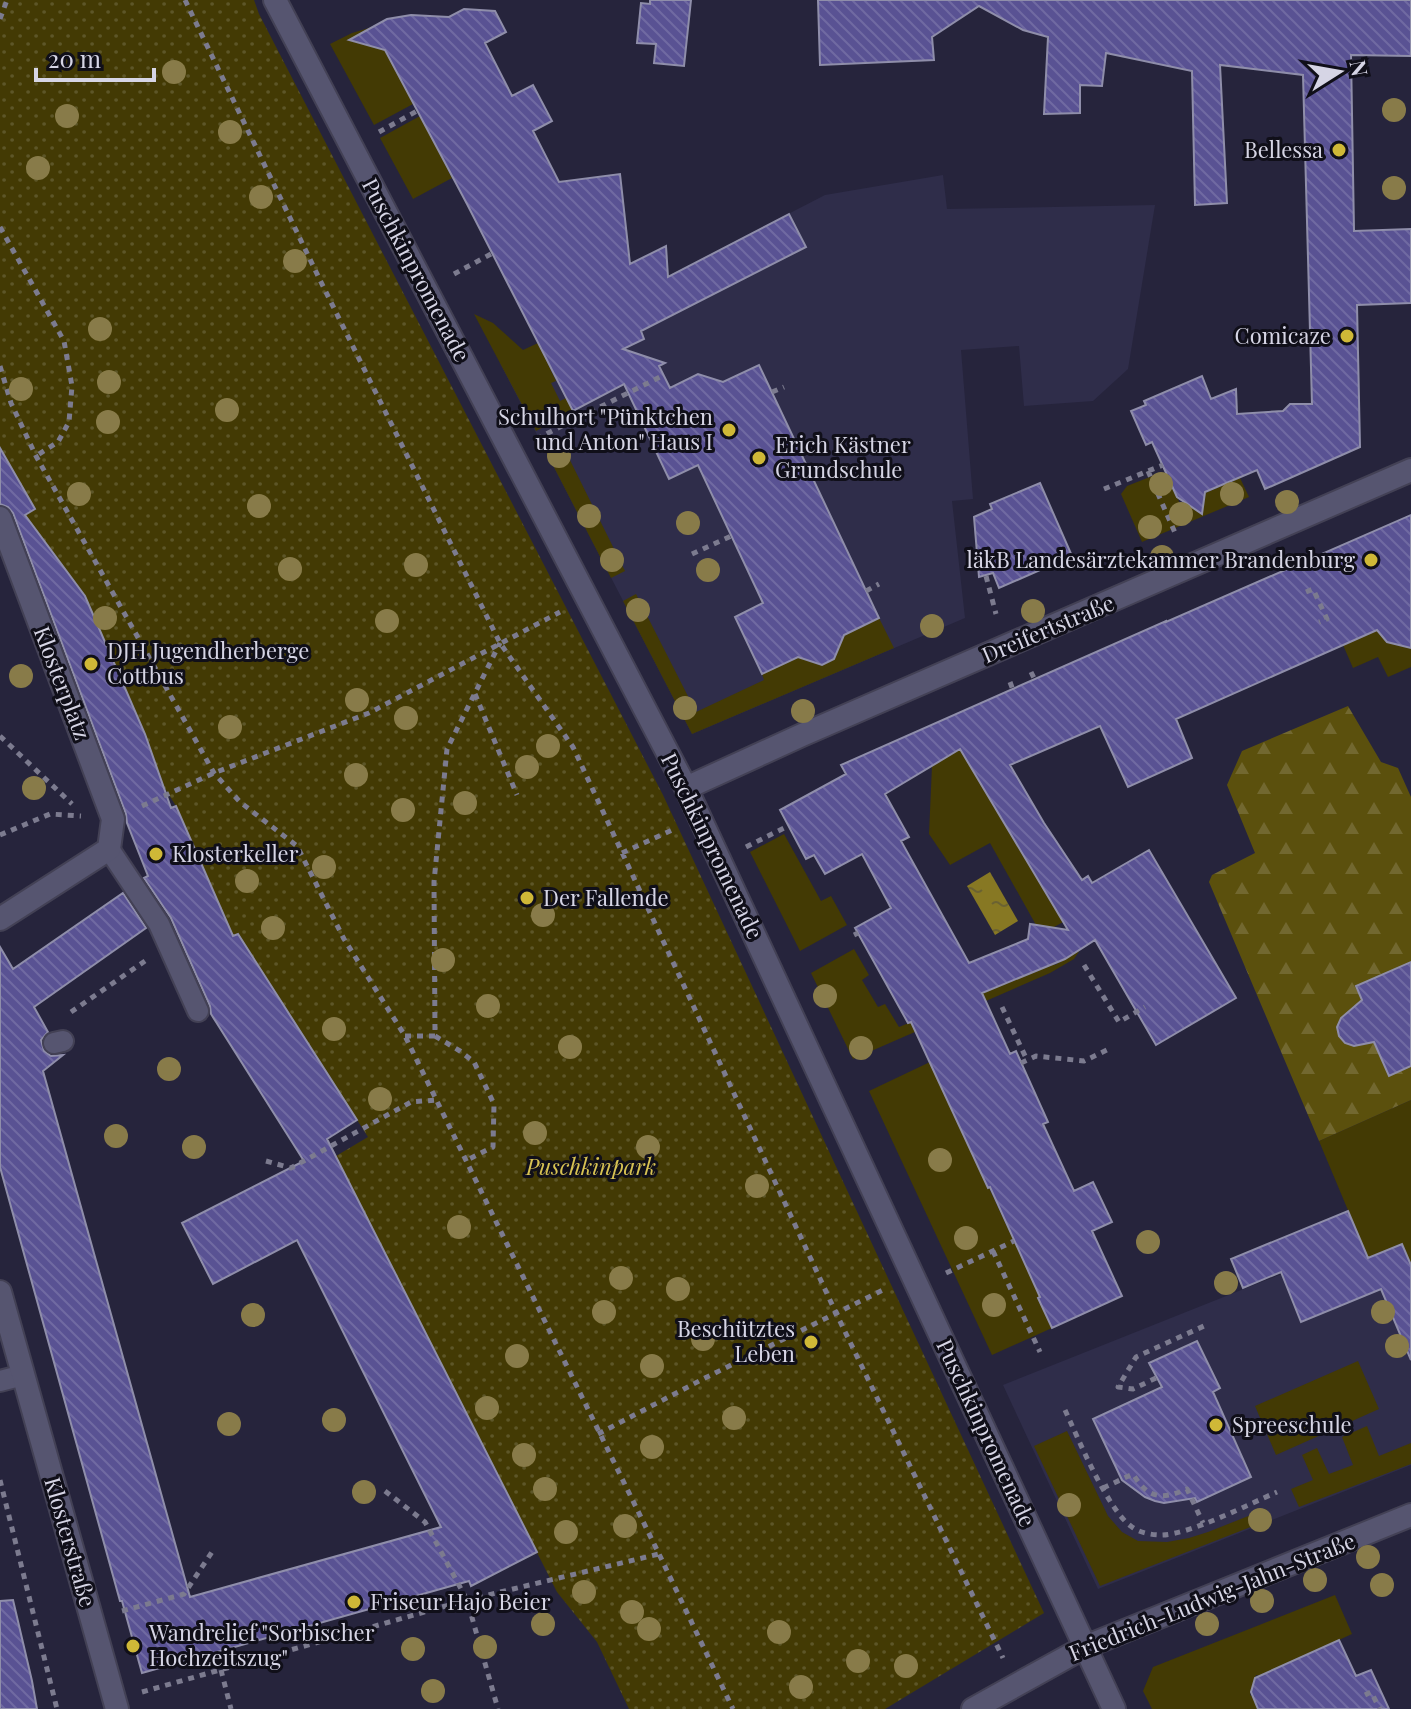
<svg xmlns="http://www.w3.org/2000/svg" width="1411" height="1709" font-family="'Playfair Display',serif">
	<defs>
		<pattern id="forest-firs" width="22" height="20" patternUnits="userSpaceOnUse" patternTransform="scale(2)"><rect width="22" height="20" fill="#5b500d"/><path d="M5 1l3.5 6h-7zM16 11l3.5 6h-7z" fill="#726830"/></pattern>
		<pattern id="park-dots" width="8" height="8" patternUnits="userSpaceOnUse" patternTransform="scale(2)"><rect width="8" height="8" fill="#433a04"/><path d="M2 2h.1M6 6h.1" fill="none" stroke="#5d5628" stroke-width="1.8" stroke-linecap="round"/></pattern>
		<pattern id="water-ripples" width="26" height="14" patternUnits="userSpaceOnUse" patternTransform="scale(2)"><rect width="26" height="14" fill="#877823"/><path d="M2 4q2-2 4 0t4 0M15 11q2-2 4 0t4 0" fill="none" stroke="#6b6231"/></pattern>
		<pattern id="building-back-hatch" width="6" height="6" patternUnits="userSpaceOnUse" patternTransform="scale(2)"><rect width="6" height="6" fill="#595293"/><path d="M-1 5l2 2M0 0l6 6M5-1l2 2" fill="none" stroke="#706aa2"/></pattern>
	</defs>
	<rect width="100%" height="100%" fill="#26243c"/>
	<path fill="#2f2d4a" d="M 943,175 L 947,209 L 1155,205 L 1128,369 L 1093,401 L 1024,406 L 1019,346 L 961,350 L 973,499 L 952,501 L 965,618 L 692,734 L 500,363 L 825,195 Z
		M 1362,1242 L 1411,1361 L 1411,1465 L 1098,1589 L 1003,1385 Z"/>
	<path fill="#433a04" d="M 372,27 L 371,38 L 377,48 L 385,50 L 413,104 L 374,125 L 330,44 L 352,33 Z
		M 420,116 L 452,178 L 413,199 L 380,138 Z
		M 474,314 L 493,323 L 523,350 L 538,343 L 556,381 L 551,383 L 560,401 L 566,398 L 573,411 L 536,431 Z
		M 558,436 L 625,571 L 611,578 L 542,444 Z
		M 1160,473 L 1167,473 L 1180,504 L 1240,478 L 1249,497 L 1142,542 L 1121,494 L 1127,486 Z
		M 636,594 L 696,712 L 764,680 L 762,674 L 879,618 L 894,648 L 692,734 L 623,601 Z
		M 1377,630 L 1411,641 L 1411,667 L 1388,677 L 1378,657 L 1353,668 L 1343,645 Z
		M 960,749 L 1063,922 L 1047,931 L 1045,926 L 1036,925 L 990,843 L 950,865 L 929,834 L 932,766 Z
		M 784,834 L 821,901 L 831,896 L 847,925 L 800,951 L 750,852 Z
		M 854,949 L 869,975 L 862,980 L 878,1007 L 885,1004 L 899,1027 L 1043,968 L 1054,964 L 1055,965 L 1080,950 L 1074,959 L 1050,973 L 853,1059 L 811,973 Z
		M 930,1062 L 1040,1297 L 1038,1298 L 1052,1328 L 992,1355 L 869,1091 Z
		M 1411,1100 L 1411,1265 L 1402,1244 L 1368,1258 L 1319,1141 Z
		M 1358,1361 L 1379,1409 L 1276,1455 L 1255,1406 Z
		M 1367,1426 L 1379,1456 L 1411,1443 L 1411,1464 L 1299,1507 L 1291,1489 L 1313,1480 L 1302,1455 L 1317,1448 L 1329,1474 L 1353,1465 L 1342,1437 Z
		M 1067,1431 L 1108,1516 L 1122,1532 L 1138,1541 L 1167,1542 L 1189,1538 L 1208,1532 L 1266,1509 L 1271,1519 L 1100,1586 L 1034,1446 Z
		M 1335,1595 L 1352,1634 L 1260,1676 L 1256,1675 L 1250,1695 L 1252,1696 L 1258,1709 L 1152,1709 L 1143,1691 L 1153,1667 Z"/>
	<path fill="url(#forest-firs)" d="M 1348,706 L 1381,762 L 1398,768 L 1411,797 L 1411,1100 L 1319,1141 L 1209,882 L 1212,875 L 1255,853 L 1227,785 L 1242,751 Z"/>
	<path fill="url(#park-dots)" d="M 0,0 L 254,0 L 259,14 L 663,795 L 1044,1613 L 885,1709 L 629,1709 L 597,1642 L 557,1592 L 336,1156 L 368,1137 L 238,935 L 233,936 L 176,806 L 162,784 L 85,596 L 50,549 L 36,537 L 0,467 Z"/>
	<path fill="url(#water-ripples)" d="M 990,872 L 1018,921 L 995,935 L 967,886 Z"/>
	<path fill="url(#building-back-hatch)" stroke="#8f8eaa" stroke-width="2" fill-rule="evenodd" d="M 650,0 L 691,0 L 684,66 L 654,63 L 656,44 L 637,43 L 641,3 L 650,4 Z
		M 818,0 L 1411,0 L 1411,56 L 1351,55 L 1354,231 L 1411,229 L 1411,303 L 1357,305 L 1360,447 L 1265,489 L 1257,470 L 1205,492 L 1202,514 L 1177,497 L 1152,442 L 1146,445 L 1131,411 L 1146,405 L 1144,401 L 1202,376 L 1211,399 L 1236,389 L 1237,414 L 1283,411 L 1290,404 L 1312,404 L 1303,75 L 1220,65 L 1227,203 L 1195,205 L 1192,71 L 1106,53 L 1102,86 L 1080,85 L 1080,113 L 1044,114 L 1048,37 L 1023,30 L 979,6 L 932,37 L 934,60 L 820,65 Z
		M 464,9 L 495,11 L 506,32 L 485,43 L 512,96 L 533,85 L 552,121 L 533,131 L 559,182 L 620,174 L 630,264 L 666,246 L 668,277 L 789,214 L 806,247 L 641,331 L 644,339 L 623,349 L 665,363 L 659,366 L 670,388 L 698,374 L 723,382 L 759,365 L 879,618 L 844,635 L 834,659 L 822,665 L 798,657 L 762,674 L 735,617 L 763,603 L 698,465 L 669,479 L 624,384 L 573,411 L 467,204 L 385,50 L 349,40 L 387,19 L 411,15 L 449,17 Z
		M 0,448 L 35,509 L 25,515 L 85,596 L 145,734 L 171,808 L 176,806 L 233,936 L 238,934 L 357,1120 L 327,1139 L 537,1552 L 471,1586 L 469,1581 L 142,1673 L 122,1601 L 120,1601 L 0,1167 L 0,947 L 13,969 L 123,893 L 146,928 L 34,1007 L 48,1032 L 41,1040 L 44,1051 L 51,1056 L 63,1055 L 43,1071 L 190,1597 L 441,1527 L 297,1240 L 213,1284 L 182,1223 L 304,1161 L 211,1014 L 210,1006 L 171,918 L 144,878 L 148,876 L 127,823 L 126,814 L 13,513 L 8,507 L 0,504 Z
		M 1040,483 L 1072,556 L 999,588 L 993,573 L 979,577 L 974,517 L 992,509 L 990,504 Z
		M 1411,515 L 1411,648 L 1387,642 L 1377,630 L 1176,719 L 1192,758 L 1128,787 L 1100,726 L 1010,765 L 1044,823 L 1082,880 L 1088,876 L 1092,883 L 1149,850 L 1236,998 L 1156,1045 L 1095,940 L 1065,959 L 982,993 L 1010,1054 L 1016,1051 L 1048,1122 L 1043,1124 L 1074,1191 L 1093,1182 L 1112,1222 L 1092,1231 L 1122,1296 L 1052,1328 L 1038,1298 L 1040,1297 L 990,1187 L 988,1188 L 911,1022 L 908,1023 L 855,928 L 891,908 L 862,854 L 825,874 L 814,855 L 806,859 L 780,810 L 846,774 L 841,765 L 1166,621 L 1166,622 ZM 960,749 L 1068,930 L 1030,924 L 1028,939 L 969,963 L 901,841 L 909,837 L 885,794 Z
		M 1411,962 L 1411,1066 L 1389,1076 L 1374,1042 L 1354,1046 L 1345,1043 L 1339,1036 L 1337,1027 L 1341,1018 L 1362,1000 L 1356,986 Z
		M 1348,1211 L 1368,1258 L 1402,1244 L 1411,1265 L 1411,1360 L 1381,1289 L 1301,1322 L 1281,1272 L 1243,1288 L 1231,1259 Z
		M 1197,1341 L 1220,1388 L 1213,1392 L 1251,1477 L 1197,1502 L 1195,1498 L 1164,1503 L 1155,1501 L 1145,1497 L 1122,1480 L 1093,1419 L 1162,1387 L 1149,1363 Z
		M 13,1600 L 32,1681 L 37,1709 L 0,1709 L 0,1601 Z
		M 1339,1640 L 1356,1676 L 1371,1670 L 1389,1709 L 1258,1709 L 1251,1692 L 1255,1678 Z"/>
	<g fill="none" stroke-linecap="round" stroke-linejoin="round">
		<g stroke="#434155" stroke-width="24">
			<path id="service" d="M 109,849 L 159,924 L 198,1011
				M 54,1043 L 63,1041
				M 0,1381 L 23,1375"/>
		</g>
		<g stroke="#434155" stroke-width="26">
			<path id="minor" d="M 275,0 L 686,788 L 1114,1709
				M 0,518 L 113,819 L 109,849 L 0,919
				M 686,788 L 802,735 L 1411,470
				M 0,1292 L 117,1709
				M 973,1709 L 1085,1647 L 1411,1515"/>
		</g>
		<path stroke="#7c7b8f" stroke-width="5" stroke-dasharray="6 6" stroke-linecap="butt" d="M 185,0 L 319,278 L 500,643 L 573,747 L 836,1313 L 1003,1658
			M 0,19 L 7,0
			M 379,132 L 417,111
			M 0,227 L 64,341 L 72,386 L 69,422 L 58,442 L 36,456
			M 454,274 L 491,254
			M 0,366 L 11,403 L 36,456 L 214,773 L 240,802 L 297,846 L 344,939 L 405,1036 L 659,1554 L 733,1709
			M 772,392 L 784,387
			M 536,439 L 664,375
			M 1148,471 L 1176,535
			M 1104,489 L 1163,465
			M 692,554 L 731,536
			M 986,576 L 996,614
			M 866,591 L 879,584
			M 1306,592 L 1313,589 L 1327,619 L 1319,622
			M 1031,672 L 1035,680
			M 1010,682 L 1013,690
			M 475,694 L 517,795
			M 0,736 L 72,804
			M 142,806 L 214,773 L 369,713 L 560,612
			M 0,835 L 50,814 L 81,816
			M 746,847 L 788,826
			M 622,853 L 672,830
			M 854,935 L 858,933
			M 1084,965 L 1119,1022 L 1145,1007
			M 1002,1007 L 1027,1060
			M 71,1012 L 145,961
			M 405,1036 L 435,1036 L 434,882 L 447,749 L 500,643
			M 435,1036 L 460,1051 L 474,1062 L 494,1104 L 493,1147 L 467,1160
			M 1021,1063 L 1036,1056 L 1084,1061 L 1109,1049
			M 266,1161 L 291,1168 L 411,1102 L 436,1100
			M 993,1251 L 1040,1352
			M 946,1273 L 1014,1241
			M 1156,1378 L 1133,1389 L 1118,1387 L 1136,1357 L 1204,1326
			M 1065,1410 C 1078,1438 1108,1511 1132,1527 C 1140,1533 1152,1535 1162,1535 C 1191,1534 1249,1504 1277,1492
			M 598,1434 L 703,1379 L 885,1289
			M 0,1480 L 57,1709
			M 1103,1488 L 1133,1474 C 1148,1499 1162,1500 1187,1489 L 1203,1523
			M 385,1491 L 425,1522 L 467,1600 L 498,1709
			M 122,1611 L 184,1594 L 212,1552
			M 221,1670 L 231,1709
			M 142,1692 L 467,1600 L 659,1554
			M 1365,1695 L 1371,1692 L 1380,1709"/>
		<use href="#service" stroke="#565570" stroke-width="20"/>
		<use href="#minor" stroke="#565570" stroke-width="22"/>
	</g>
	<g fill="#887b49">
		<circle cx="174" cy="72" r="12"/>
		<circle cx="1394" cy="110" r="12"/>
		<circle cx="67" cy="116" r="12"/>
		<circle cx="230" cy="132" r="12"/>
		<circle cx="38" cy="168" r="12"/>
		<circle cx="1394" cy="188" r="12"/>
		<circle cx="261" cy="197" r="12"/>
		<circle cx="295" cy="261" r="12"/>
		<circle cx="100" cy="329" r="12"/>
		<circle cx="109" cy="382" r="12"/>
		<circle cx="21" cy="389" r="12"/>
		<circle cx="227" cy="410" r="12"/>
		<circle cx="108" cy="422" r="12"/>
		<circle cx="559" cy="456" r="12"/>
		<circle cx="1161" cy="484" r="12"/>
		<circle cx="79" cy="494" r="12"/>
		<circle cx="1232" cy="494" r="12"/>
		<circle cx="1287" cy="502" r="12"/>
		<circle cx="259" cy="506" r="12"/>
		<circle cx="1181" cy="514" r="12"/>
		<circle cx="589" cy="516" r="12"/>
		<circle cx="688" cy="523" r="12"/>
		<circle cx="1150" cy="527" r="12"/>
		<circle cx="1162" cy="557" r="12"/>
		<circle cx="612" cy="560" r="12"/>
		<circle cx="416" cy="565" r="12"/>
		<circle cx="290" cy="569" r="12"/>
		<circle cx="708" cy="570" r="12"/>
		<circle cx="638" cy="610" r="12"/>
		<circle cx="1033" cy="611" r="12"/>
		<circle cx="105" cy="618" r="12"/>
		<circle cx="387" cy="621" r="12"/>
		<circle cx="932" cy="626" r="12"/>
		<circle cx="21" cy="676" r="12"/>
		<circle cx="357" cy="700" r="12"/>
		<circle cx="685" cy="708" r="12"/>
		<circle cx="803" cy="711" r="12"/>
		<circle cx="406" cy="718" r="12"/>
		<circle cx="230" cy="727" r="12"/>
		<circle cx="548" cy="746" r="12"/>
		<circle cx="527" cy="767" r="12"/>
		<circle cx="356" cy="775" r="12"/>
		<circle cx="34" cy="788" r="12"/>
		<circle cx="465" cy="803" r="12"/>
		<circle cx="403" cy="810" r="12"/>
		<circle cx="324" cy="867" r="12"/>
		<circle cx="247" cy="881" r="12"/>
		<circle cx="543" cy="915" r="12"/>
		<circle cx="273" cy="928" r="12"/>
		<circle cx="443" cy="960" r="12"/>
		<circle cx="825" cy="996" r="12"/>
		<circle cx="488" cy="1006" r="12"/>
		<circle cx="334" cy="1029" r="12"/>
		<circle cx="570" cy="1047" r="12"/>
		<circle cx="861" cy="1048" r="12"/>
		<circle cx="169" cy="1069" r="12"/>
		<circle cx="380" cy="1099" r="12"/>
		<circle cx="535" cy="1133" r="12"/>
		<circle cx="116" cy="1136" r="12"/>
		<circle cx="194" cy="1147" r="12"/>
		<circle cx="648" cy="1147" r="12"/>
		<circle cx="940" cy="1160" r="12"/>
		<circle cx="757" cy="1186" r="12"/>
		<circle cx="459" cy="1227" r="12"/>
		<circle cx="966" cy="1238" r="12"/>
		<circle cx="1148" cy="1242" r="12"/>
		<circle cx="621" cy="1278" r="12"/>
		<circle cx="1226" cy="1283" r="12"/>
		<circle cx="678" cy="1289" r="12"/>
		<circle cx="994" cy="1305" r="12"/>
		<circle cx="604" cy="1312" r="12"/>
		<circle cx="1383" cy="1312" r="12"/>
		<circle cx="253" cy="1315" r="12"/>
		<circle cx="703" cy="1339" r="12"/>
		<circle cx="1397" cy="1346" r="12"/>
		<circle cx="517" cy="1356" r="12"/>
		<circle cx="652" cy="1366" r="12"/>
		<circle cx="487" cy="1408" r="12"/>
		<circle cx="734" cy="1418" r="12"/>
		<circle cx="334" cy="1420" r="12"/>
		<circle cx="229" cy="1424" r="12"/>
		<circle cx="652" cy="1447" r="12"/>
		<circle cx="524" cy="1455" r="12"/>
		<circle cx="545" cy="1489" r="12"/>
		<circle cx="364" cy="1492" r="12"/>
		<circle cx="1069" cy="1505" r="12"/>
		<circle cx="1260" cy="1520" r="12"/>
		<circle cx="625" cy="1526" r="12"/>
		<circle cx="566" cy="1532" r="12"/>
		<circle cx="1368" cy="1557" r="12"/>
		<circle cx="1315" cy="1580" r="12"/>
		<circle cx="1382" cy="1585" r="12"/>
		<circle cx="584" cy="1592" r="12"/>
		<circle cx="1262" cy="1601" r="12"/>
		<circle cx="632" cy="1612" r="12"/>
		<circle cx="543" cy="1624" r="12"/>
		<circle cx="1207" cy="1624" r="12"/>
		<circle cx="649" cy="1629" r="12"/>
		<circle cx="779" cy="1632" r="12"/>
		<circle cx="485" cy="1647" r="12"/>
		<circle cx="413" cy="1649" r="12"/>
		<circle cx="858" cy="1661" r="12"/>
		<circle cx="906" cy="1666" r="12"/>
		<circle cx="801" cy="1687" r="12"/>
		<circle cx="433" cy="1691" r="12"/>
	</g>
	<g fill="#cfb837" stroke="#100f19" stroke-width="3">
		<circle cx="1339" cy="150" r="8"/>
		<circle cx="1347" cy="336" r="8"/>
		<circle cx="729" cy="430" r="8"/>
		<circle cx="759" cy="458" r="8"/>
		<circle cx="1371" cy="560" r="8"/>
		<circle cx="91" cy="664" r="8"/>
		<circle cx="156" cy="854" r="8"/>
		<circle cx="527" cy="898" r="8"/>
		<circle cx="811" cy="1342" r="8"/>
		<circle cx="1216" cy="1425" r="8"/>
		<circle cx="354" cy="1602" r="8"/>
		<circle cx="133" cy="1646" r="8"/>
	</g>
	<g text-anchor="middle" stroke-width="6" stroke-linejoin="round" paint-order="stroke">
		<g font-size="22" fill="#d6d5e5" stroke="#100f19" text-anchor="start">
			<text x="1323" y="158" text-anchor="end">Bellessa</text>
			<text x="1331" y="344" text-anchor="end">Comicaze</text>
			<text x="713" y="425" text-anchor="end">Schulhort "Pünktchen<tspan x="713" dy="25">und Anton" Haus I</tspan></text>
			<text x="775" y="453">Erich Kästner<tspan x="775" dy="25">Grundschule</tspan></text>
			<text x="1355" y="568" text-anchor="end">läkB Landesärztekammer Brandenburg</text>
			<text x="107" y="659">DJH Jugendherberge<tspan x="107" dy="25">Cottbus</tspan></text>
			<text x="172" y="862">Klosterkeller</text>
			<text x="543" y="906">Der Fallende</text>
			<text x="795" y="1337" text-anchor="end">Beschütztes<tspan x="795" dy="25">Leben</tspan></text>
			<text x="1232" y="1433">Spreeschule</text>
			<text x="370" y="1610">Friseur Hajo Beier</text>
			<text x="149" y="1641">Wandrelief "Sorbischer<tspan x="149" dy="25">Hochzeitszug"</tspan></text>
		</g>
		<g font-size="22" fill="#d6d5e5" stroke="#100f19">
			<text transform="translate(416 270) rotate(62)" y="8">Puschkinpromenade</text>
			<text transform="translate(1048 629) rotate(-23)" y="8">Dreifertstraße</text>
			<text transform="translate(62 683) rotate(69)" y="8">Klosterplatz</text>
			<text transform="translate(712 846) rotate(64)" y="8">Puschkinpromenade</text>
			<text transform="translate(986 1433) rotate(65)" y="8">Puschkinpromenade</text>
			<text transform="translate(70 1542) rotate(74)" y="8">Klosterstraße</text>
			<text transform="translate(1212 1597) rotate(-22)" y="8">Friedrich-Ludwig-Jahn-Straße</text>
		</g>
		<g font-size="22" font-style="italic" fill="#d8c353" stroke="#100f19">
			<text x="591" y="1175">Puschkinpark</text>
		</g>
	</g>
	<g transform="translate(1339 72) rotate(79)" stroke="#100f19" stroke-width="6" paint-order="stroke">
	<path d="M0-6L14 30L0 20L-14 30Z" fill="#d6d5e5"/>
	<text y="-12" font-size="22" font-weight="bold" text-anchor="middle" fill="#d6d5e5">N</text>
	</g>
	<path d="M36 68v12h118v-12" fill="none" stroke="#d6d5e5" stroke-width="4"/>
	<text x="48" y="68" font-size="24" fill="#d6d5e5" stroke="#100f19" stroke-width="6" paint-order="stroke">20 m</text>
</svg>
